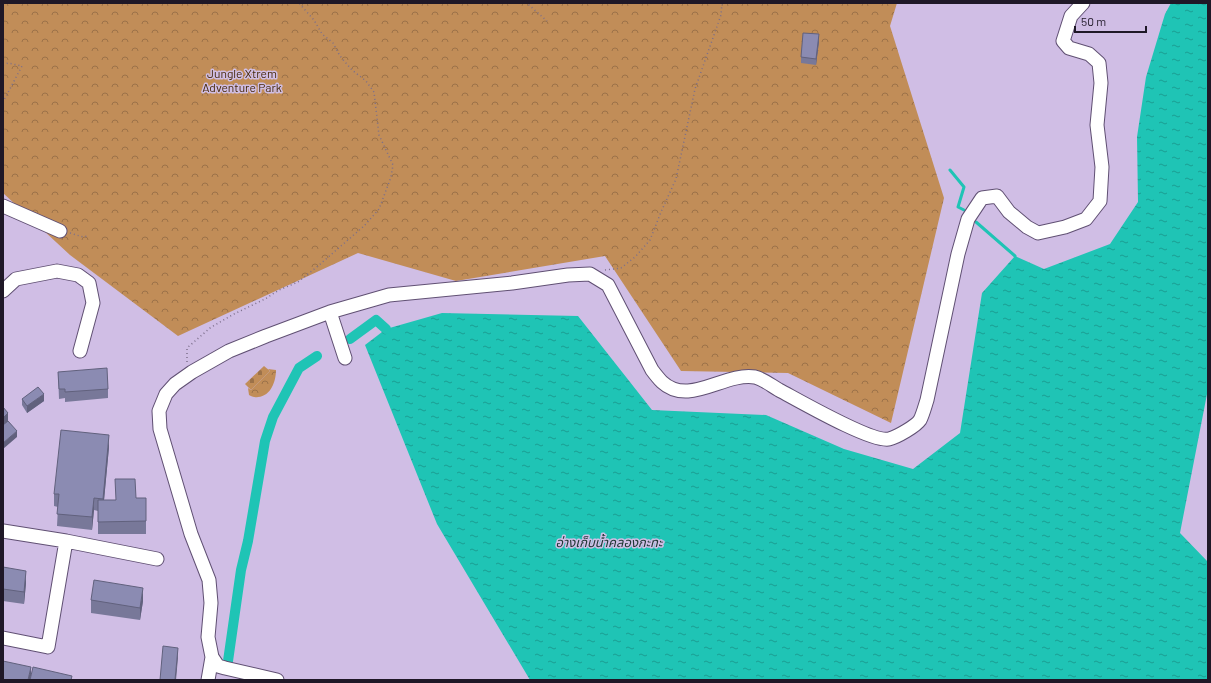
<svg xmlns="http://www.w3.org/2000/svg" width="1211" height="683" font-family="Barlow,'Noto Sans Thai',sans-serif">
	<defs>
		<pattern id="forest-crowns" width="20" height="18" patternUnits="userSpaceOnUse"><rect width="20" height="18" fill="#c18d58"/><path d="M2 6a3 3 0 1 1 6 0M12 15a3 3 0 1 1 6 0" fill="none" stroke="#9c7249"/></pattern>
		<pattern id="cemetery-stones" width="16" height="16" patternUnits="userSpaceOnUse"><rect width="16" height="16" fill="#c18d58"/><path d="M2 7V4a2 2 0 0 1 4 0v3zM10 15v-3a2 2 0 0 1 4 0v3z" fill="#9c7249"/></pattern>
		<pattern id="water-ripples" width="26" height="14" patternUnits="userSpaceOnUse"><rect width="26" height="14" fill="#1fc4b5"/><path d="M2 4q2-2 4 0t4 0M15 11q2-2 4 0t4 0" fill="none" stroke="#1b9e93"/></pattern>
	</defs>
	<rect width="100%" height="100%" fill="#d0bee5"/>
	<path fill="url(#forest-crowns)" d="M 3,3 L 897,3 L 890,26 L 944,198 L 891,423 L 788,373 L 681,371 L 605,256 L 456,281 L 358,253 L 178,336 L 70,255 L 3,193 Z
		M 268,369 L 276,370 C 276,381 271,396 258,397 C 255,398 251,396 249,395 L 248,388 L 251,390 L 270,371 Z"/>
	<path fill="url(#cemetery-stones)" d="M 264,366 L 270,371 L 251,390 L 245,384 Z"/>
	<path fill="url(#water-ripples)" d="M 1171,3 L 1208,3 L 1208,389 L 1180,533 L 1208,562 L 1208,680 L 530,680 L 437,524 L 365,345 L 386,329 L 442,313 L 578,316 L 652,410 L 766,415 L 844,449 L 913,469 L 960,433 L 982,293 L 1015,256 L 1044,269 L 1110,244 L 1138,202 L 1137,137 L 1146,77 L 1165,14 Z"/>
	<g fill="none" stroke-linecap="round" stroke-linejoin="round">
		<path stroke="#1fc4b5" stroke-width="3" d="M 950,170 L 964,187 L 958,207 L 964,210
			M 976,222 L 1015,256"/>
		<path stroke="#1fc4b5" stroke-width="10" d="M 350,339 L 376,320 L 386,329
			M 228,661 L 241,570 L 248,541 L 265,441 L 273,417 L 299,368 L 317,356"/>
		<g stroke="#605073" stroke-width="15">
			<path id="minor" d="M 3,206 L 60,231
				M 3,291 L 16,279 L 57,271 L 78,275 L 89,283 L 93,303 L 80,351
				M 330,312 L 345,358
				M 3,531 L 66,541 L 48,647 L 3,638
				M 66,541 L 157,559
				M 208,680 L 212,657
				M 277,680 L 225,668 L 218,666 L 212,657 L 208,637 L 211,603 L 209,580 L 191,534 L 160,429 L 159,411 L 166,394 L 175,384 L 192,372 L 229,351 L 266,336 L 330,312 L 389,295 L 512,283 L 568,275 L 590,274 L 608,285 L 652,370 C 655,374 658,378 662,382 C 689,407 724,372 755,377 C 763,379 772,386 779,390 C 798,400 872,443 889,439 C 897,437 916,426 920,420 C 923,414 925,406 927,400 L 958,254 L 968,219 L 982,198 L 997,196 L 1009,212 L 1027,227 L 1038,233 L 1065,227 L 1086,219 L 1100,201 L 1102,167 L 1097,125 L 1101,83 L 1099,63 L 1089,54 L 1069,48 L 1063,41 L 1071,16 L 1083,3"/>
		</g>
		<path stroke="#7c6f8b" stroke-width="1.5" stroke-dasharray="1 3" stroke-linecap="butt" d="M 525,3 L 529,5 L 547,21
			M 3,65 L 8,63 L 22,66 L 3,102
			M 70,233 L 83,237 L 88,236
			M 605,270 L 621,268 L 635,257 L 650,240 L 661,212 L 676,179 L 695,89 L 721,15 L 722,3
			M 187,362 L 187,348 L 210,328 L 232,315 L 265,299 L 279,290 L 298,282 L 318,266 L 364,226 L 379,209 L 391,177 L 393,165 L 379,135 L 374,92 L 366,81 L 352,70 L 340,56 L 333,43 L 322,34 L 314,20 L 299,3"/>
		<use href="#minor" stroke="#fff" stroke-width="13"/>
	</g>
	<path fill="#787899" d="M 819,41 L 816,65 L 801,63 L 801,57 Z
		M 58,372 L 108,389 L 108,398 L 65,402 L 65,398 L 59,399 Z
		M 22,399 L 44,401 L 27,413 L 22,405 Z
		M 109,447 L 104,500 L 115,500 L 136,498 L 146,498 L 146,534 L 98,534 L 98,511 L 94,510 L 92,530 L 57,526 L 58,507 L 54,506 L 54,494 Z
		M 3,567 L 26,583 L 24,604 L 3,601 Z
		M 91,600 L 143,601 L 140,620 L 91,613 Z"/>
	<path fill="#61617d" d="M 819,34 L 819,41 L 816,65 L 816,59 Z
		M 44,394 L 44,401 L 27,413 L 27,406 Z
		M 8,413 L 8,423 L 3,427 L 3,418 Z
		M 17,431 L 17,437 L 3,449 L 3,443 Z
		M 109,435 L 109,447 L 103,511 L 103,499 Z
		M 94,498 L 94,510 L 92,530 L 92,517 Z
		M 26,571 L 26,583 L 24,604 L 24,592 Z
		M 143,588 L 143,601 L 140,620 L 140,608 Z
		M 178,648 L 178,657 L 176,680 L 175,680 Z
		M 31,667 L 31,676 L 30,680 L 28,680 Z"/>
	<path fill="#8b8bb2" stroke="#61617d" d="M 803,33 L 819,34 L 816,59 L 801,57 Z
		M 107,368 L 108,389 L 65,392 L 65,389 L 59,389 L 58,372 Z
		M 38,387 L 44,394 L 27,406 L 22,399 Z
		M 3,407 L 8,413 L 3,418 Z
		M 8,421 L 17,431 L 3,443 L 3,425 Z
		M 61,430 L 109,435 L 103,499 L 94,498 L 92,517 L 57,514 L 59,494 L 54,494 Z
		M 115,479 L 135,479 L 136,498 L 146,498 L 146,521 L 98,522 L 98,500 L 116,500 Z
		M 3,567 L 26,571 L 24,592 L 3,589 Z
		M 94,580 L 143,588 L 140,608 L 91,600 Z
		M 163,646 L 178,648 L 175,680 L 160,680 Z
		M 3,661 L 31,667 L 28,680 L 3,680 Z
		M 33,667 L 72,676 L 71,680 L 30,680 Z"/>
	<g text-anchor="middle" stroke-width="3" stroke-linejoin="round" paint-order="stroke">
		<g font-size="12" fill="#462908" stroke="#d0bee5">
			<text x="242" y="78">Jungle Xtrem<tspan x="242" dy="14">Adventure Park</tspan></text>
		</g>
		<g font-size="13" font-style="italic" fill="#1f3734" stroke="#d0bee5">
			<text x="609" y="547">อ่างเก็บน้ำคลองกะทะ</text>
		</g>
	</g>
	<rect width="1211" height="683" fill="none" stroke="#1f1827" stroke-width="8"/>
	<path d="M1075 26v6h71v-6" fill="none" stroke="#1f1827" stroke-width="2"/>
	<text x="1081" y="26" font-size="12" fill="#1f1827" stroke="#d0bee5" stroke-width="3" paint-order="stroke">50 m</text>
</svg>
